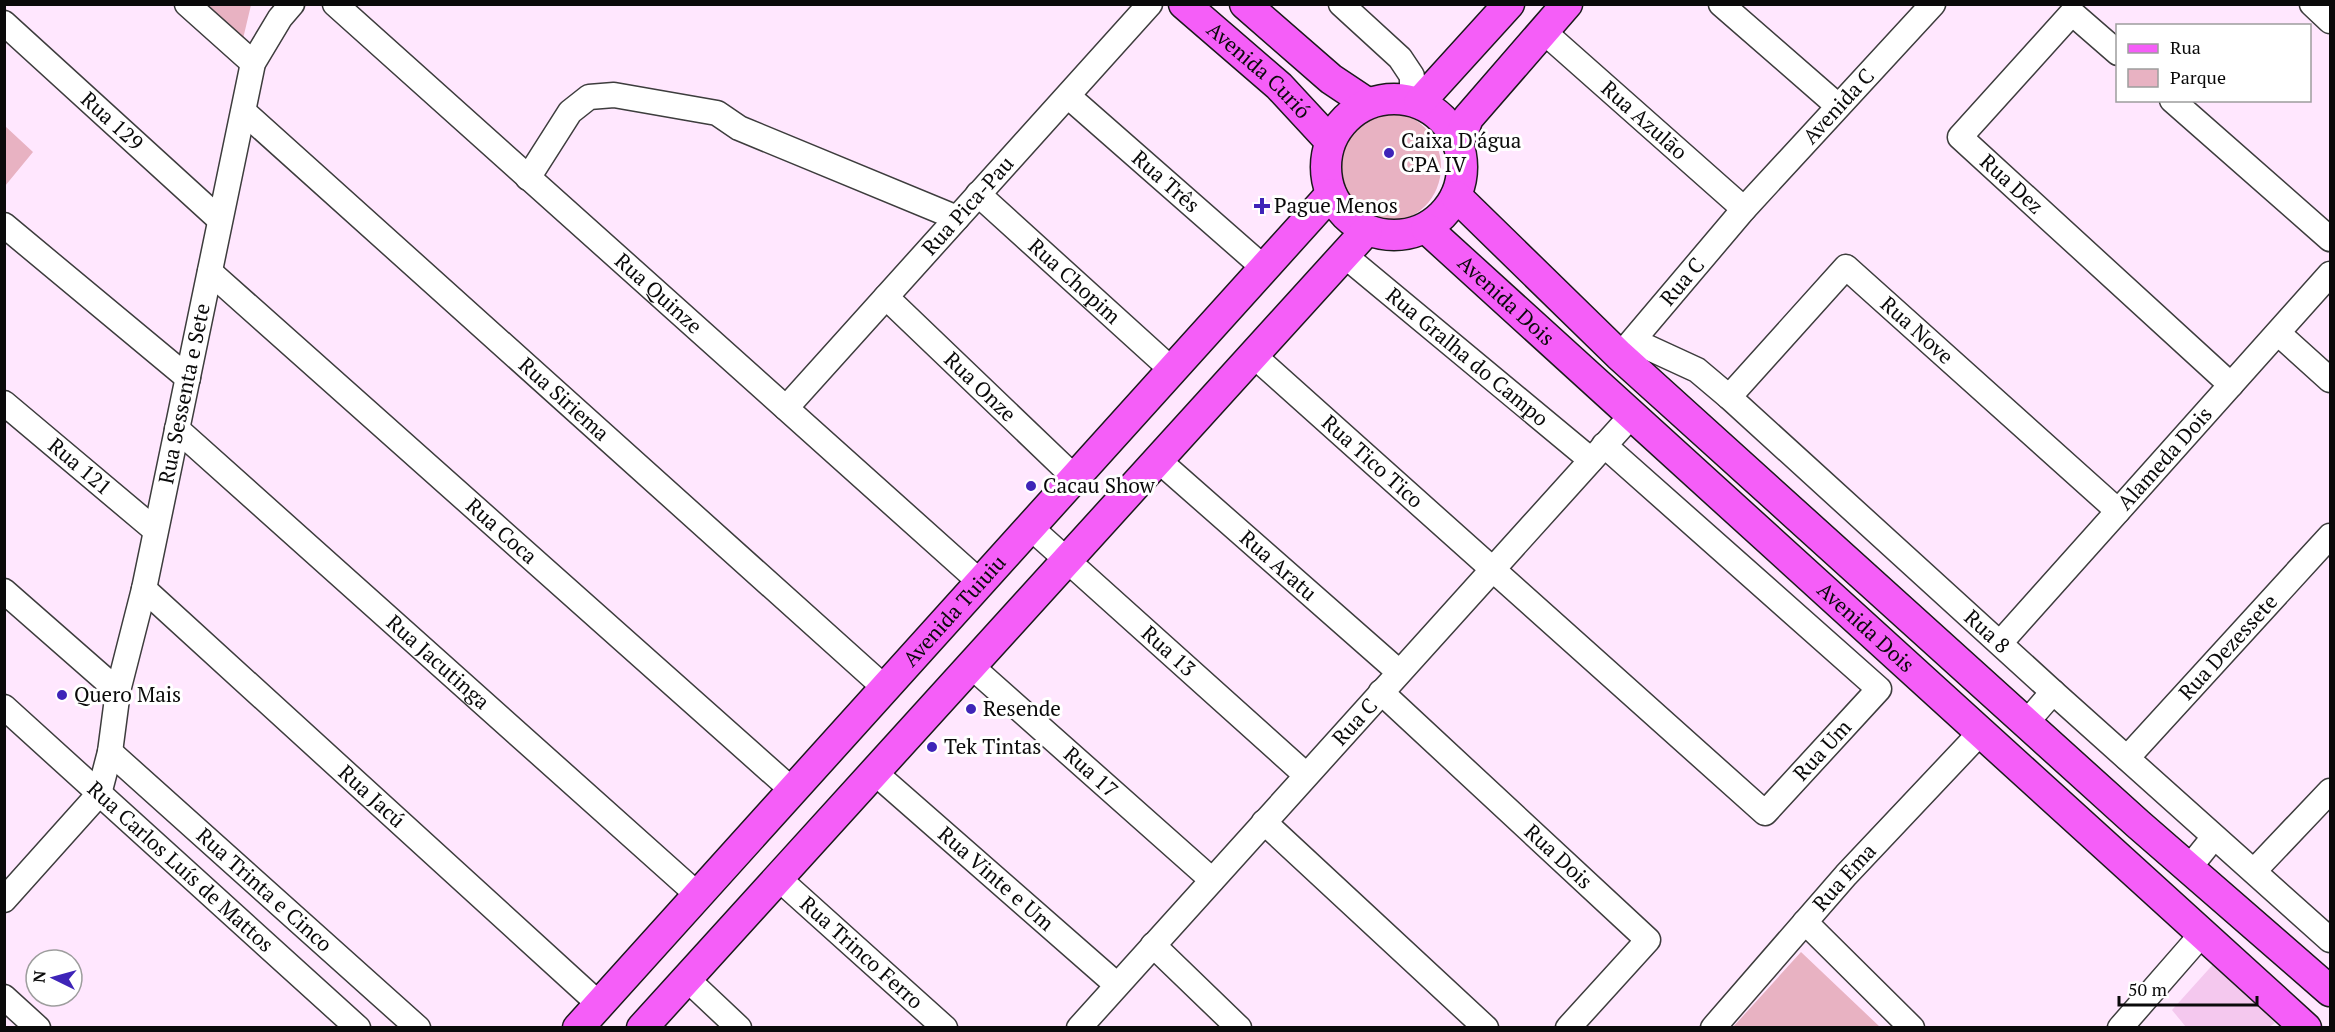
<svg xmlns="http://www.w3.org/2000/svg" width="2335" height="1032" font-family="'PT Serif',serif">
	<rect width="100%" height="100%" fill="#ffe7fe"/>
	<path fill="#f4c8ee" d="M 2217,960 L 2275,1023 L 2269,1027 L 2186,1027 L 2172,1010 Z"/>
	<path fill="#e8b2c2" d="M 198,5 L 251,5 L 242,43 Z
		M1329 167a56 56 0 1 1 112 0a56 56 0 1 1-112 0Z
		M 5,126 L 33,152 L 5,186 L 4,186 Z
		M 1801,952 L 1880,1027 L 1733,1027 Z"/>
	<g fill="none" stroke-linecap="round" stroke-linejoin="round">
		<g stroke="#3d3d3d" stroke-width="27">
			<g id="minor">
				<path d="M 187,4 L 253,63"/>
				<path id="s1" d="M 335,4 L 980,582"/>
				<path d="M 1341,4 L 1400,58 L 1412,76 L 1412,100"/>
				<path d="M 1721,4 L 1838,106"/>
				<path d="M 2312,4 L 2330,21"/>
				<path id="s2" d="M 4,23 L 219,219"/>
				<path id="s3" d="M 1543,31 L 1744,209"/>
				<path id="s4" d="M 2118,53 L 2072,13 L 1960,137 L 2231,385"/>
				<path id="s5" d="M 1068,96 L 1264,268"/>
				<path d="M 2172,100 L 2330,239"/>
				<path id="s6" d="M 244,112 L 885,688"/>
				<path d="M 528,178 L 570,112 L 589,97 L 614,95 L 717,113 L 739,128 L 957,218"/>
				<path id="s7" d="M 978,194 L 1172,370"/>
				<path d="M 4,225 L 188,378"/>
				<path id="s8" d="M 1344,255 L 1591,460"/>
				<path id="s9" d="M 210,272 L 792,790"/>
				<path id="s10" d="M 886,297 L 1075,478"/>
				<path d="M 2278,333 L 2330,380"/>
				<path id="s11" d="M 1634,341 L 1697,370 L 1729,397 L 2053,692 L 2330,940"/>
				<path id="s12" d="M 1623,352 L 1744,209 L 1933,4"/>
				<path id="s13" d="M 1253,355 L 1765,813 L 1879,689 L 1604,445"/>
				<path id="s14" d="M 1729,397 L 1846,267 L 2118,511"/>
				<path id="s15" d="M 4,403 L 155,530"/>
				<path id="s16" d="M 786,408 L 1150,4"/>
				<path id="s17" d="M 177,429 L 698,895"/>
				<path id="s18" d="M 1158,460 L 1399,672"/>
				<path id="s19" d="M 1030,527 L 1306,775"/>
				<path id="s20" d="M 144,589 L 599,1004"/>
				<path d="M 4,591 L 118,691"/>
				<path id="s21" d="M 2001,642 L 2330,274"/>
				<path id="s22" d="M 971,666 L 1212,880"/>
				<path id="s23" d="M 1381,692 L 1648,940 L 1568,1028"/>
				<path id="s24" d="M 4,707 L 358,1028"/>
				<path d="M 2026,723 L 2053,692"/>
				<path id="s25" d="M 110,752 L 418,1028"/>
				<path id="s26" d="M 2127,758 L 2330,536"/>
				<path id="s27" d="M 874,772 L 1117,985"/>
				<path d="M 1264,822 L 1486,1028"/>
				<path d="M 2189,868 L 2214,837"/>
				<path d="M 2254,871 L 2330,791"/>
				<path id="s28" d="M 778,878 L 945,1028"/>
				<path id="s29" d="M 4,900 L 99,794 L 110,752 L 118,691 L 144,589 L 253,63 L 280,18 L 292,4"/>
				<path d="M 1805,922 L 1912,1028"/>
				<path d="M 1153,945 L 1239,1028"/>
				<path d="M 687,979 L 739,1028"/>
				<path d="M 4,997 L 38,1028"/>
				<path id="s30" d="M 1079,1028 L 1632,415"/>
				<path id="s31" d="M 1713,1028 L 1846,875 L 1981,732"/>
				<path d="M 2120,1028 L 2202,934"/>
			</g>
		</g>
		<g stroke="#1b1b1b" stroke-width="33">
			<g id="major">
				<path id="s32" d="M 1184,4 L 1279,86 L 1330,141"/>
				<path d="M 1245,4 L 1331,79 L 1367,103"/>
				<circle cx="1394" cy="167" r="68"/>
				<path d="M 1419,103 L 1509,4"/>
				<path d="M 1458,144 L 1468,118 L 1567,4"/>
				<path d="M 1456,196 L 1619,355 L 2138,824 L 2330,991"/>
				<path id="s33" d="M 1426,228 L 2306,1028"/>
				<path id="s34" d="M 578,1028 L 1331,194"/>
				<path d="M 642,1028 L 1367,230"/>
			</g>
		</g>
		<use href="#minor" stroke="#fff" stroke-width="24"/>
		<use href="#major" stroke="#f55ef8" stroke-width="30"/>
	</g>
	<g fill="#3e24b8" stroke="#fff" stroke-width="2">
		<circle cx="1389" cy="153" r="6"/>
		<path d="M1259 197h6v6h6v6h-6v6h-6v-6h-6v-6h6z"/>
		<circle cx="1031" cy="486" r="6"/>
		<circle cx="62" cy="695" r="6"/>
		<circle cx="971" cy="709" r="6"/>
		<circle cx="932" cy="747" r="6"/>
	</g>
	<g text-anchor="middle" stroke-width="6" stroke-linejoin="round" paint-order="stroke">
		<g font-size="21" fill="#0a0a0a" stroke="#fff">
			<text dy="7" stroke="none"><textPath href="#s32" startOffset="100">Avenida Curió</textPath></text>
			<text dy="7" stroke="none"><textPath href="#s12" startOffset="327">Avenida C</textPath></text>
			<text dy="7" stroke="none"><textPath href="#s3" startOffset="135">Rua Azulão</textPath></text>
			<text dy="7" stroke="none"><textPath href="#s2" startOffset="146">Rua 129</textPath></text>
			<text dy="7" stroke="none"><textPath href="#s5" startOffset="130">Rua Três</textPath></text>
			<text dy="7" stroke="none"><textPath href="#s4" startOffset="298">Rua Dez</textPath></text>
			<text dy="7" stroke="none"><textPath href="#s16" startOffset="272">Rua Pica-Pau</textPath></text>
			<text dy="7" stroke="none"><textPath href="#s7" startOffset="130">Rua Chopim</textPath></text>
			<text dy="7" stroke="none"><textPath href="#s12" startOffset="92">Rua C</textPath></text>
			<text dy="7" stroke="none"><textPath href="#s1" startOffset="434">Rua Quinze</textPath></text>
			<text dy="7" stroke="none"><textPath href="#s33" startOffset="108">Avenida Dois</textPath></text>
			<text dy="7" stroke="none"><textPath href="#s14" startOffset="270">Rua Nove</textPath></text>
			<text dy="7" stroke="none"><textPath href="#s8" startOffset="160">Rua Gralha do Campo</textPath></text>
			<text dy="7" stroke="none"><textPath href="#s10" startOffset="130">Rua Onze</textPath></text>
			<text dy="7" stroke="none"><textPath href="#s29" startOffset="552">Rua Sessenta e Sete</textPath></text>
			<text dy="7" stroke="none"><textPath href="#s6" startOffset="430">Rua Siriema</textPath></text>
			<text dy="7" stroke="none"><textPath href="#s21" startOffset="246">Alameda Dois</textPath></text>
			<text dy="7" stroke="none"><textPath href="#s13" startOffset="160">Rua Tico Tico</textPath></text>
			<text dy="7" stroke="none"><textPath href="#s15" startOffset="99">Rua 121</textPath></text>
			<text dy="7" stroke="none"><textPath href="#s9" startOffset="390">Rua Coca</textPath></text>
			<text dy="7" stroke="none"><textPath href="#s18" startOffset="160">Rua Aratu</textPath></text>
			<text dy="7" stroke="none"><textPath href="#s34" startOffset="562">Avenida Tuiuiu</textPath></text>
			<text dy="7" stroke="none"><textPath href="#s33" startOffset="594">Avenida Dois</textPath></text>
			<text dy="7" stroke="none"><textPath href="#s11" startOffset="460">Rua 8</textPath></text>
			<text dy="7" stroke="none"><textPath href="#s26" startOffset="150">Rua Dezessete</textPath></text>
			<text dy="7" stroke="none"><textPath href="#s19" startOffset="186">Rua 13</textPath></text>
			<text dy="7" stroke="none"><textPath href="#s17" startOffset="350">Rua Jacutinga</textPath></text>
			<text dy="7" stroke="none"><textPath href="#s30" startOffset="412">Rua C</textPath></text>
			<text dy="7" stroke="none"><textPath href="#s13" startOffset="772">Rua Um</textPath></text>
			<text dy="7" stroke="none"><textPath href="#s22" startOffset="160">Rua 17</textPath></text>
			<text dy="7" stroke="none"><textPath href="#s20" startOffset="308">Rua Jacú</textPath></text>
			<text dy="7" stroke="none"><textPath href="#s23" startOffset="242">Rua Dois</textPath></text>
			<text dy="7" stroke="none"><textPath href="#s24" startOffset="238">Rua Carlos Luís de Mattos</textPath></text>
			<text dy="7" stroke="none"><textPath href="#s31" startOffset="200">Rua Ema</textPath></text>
			<text dy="7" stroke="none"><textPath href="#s27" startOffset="162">Rua Vinte e Um</textPath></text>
			<text dy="7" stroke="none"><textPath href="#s25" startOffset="207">Rua Trinta e Cinco</textPath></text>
			<text dy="7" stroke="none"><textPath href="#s28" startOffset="112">Rua Trinco Ferro</textPath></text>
		</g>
		<g font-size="21" fill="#0a0a0a" stroke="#fff" text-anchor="start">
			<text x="1401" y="148">Caixa D'água<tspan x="1401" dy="24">CPA IV</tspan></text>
			<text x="1274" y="213">Pague Menos</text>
			<text x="1043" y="493">Cacau Show</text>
			<text x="74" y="702">Quero Mais</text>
			<text x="983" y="716">Resende</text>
			<text x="944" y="754">Tek Tintas</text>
		</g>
	</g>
	<rect width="2335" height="1032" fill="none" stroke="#0a0a0a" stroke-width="12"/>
	<rect x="2116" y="24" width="195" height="78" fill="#ffffff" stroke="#9d9d9d" stroke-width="1.5"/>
	<rect x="2128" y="44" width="30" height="9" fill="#f55ef8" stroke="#9d9d9d" stroke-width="1.5"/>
	<text x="2170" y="54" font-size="18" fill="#0a0a0a">Rua</text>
	<rect x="2128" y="69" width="30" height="18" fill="#e8b2c2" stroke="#9d9d9d" stroke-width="1.5"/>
	<text x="2170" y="84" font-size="18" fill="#0a0a0a">Parque</text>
	<g transform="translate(54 978) rotate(275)"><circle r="28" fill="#ffffff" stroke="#9d9d9d" stroke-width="1.5"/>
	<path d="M0-4.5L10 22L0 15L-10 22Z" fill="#3e24b8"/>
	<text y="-9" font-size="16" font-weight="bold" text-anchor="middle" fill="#0a0a0a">N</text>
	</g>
	<path d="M2119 996v9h138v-9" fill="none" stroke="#0a0a0a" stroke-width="3"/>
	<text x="2128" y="996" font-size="18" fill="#0a0a0a" stroke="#ffffff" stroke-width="4.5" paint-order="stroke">50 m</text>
</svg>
